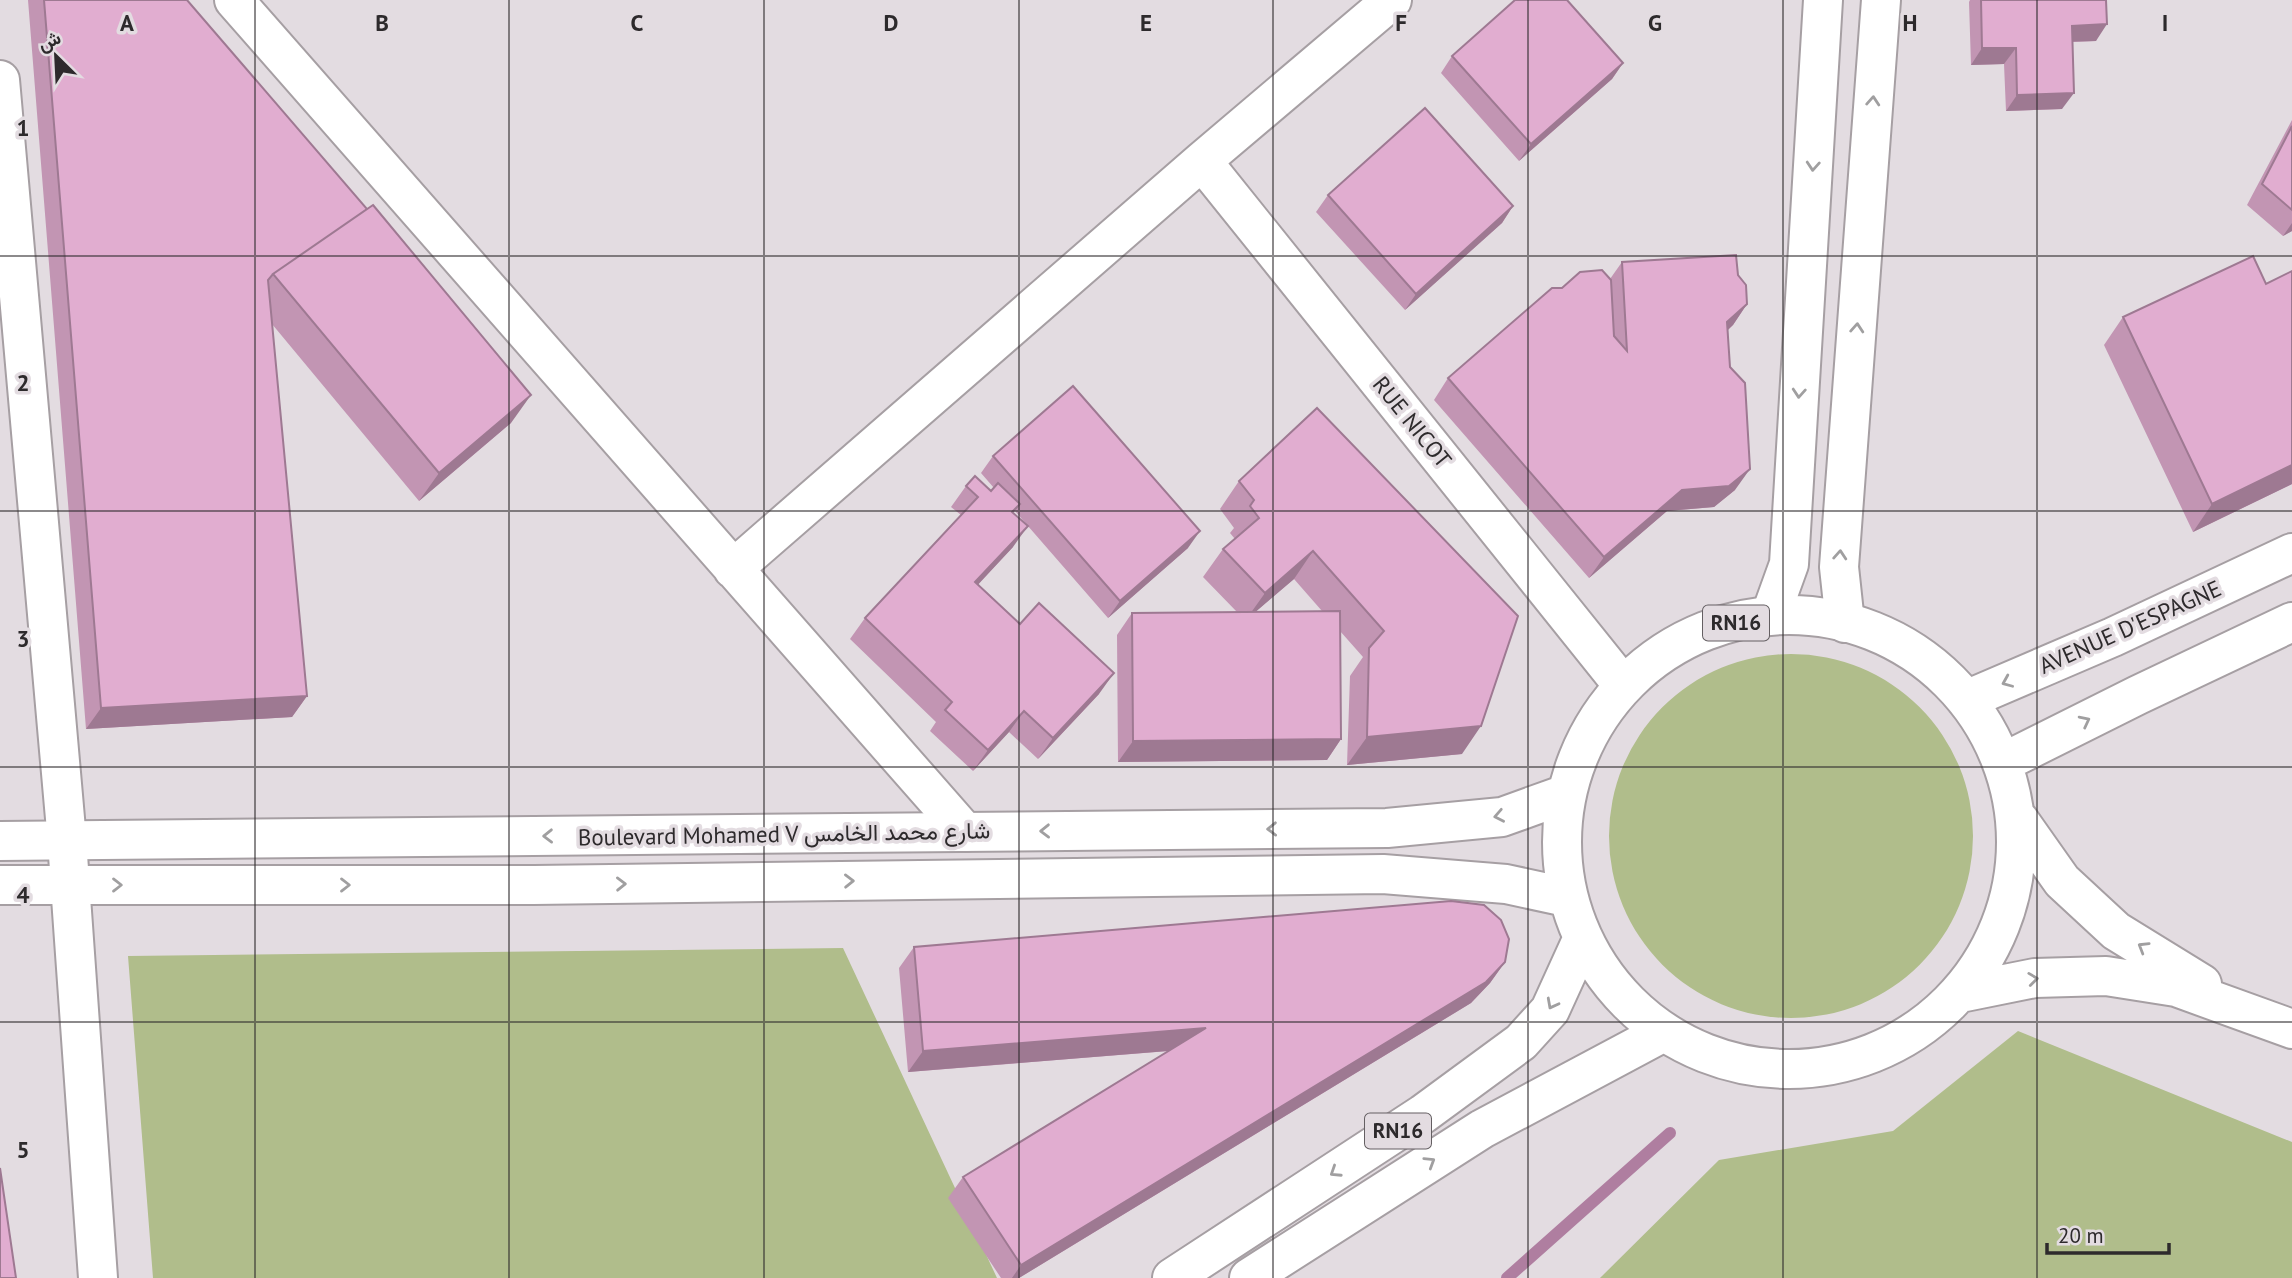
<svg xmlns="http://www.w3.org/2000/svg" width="2292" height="1278" font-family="'PT Sans',Vazirmatn,sans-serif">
	<rect width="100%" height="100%" fill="#e3dce1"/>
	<path fill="#b0bd8b" d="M1609 836a182 182 0 1 1 364 0a182 182 0 1 1-364 0Z
		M 843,948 L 997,1278 L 153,1278 L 128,956 Z
		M 2018,1031 L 2292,1142 L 2292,1278 L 1600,1278 L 1719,1160 L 1893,1131 Z"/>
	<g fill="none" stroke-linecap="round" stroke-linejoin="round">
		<path stroke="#af7ea0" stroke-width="12" d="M 1507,1278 L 1670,1133"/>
		<g stroke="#a69fa3" stroke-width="42">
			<path id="minor" d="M 234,0 L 965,832
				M 0,80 L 67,841 L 98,1278
				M 1202,161 L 1622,684
				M 733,569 L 1202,161 L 1392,0
				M 1771,614 L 1789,564 L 1823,0
				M 1845,623 L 1839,567 L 1881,0"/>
		</g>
		<g stroke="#a69fa3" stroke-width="42">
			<path id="major" d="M1562 842a227 227 0 1 1 454 0a227 227 0 1 1-454 0Z
				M 1966,700 L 2113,637 L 2292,553
				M 2002,763 L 2138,695 L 2292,622
				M 2019,820 L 2062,881 L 2116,931 L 2202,984
				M 0,841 L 1387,828 L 1502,817 L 1563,795
				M 0,885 L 534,885 L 1383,874 L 1506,884 L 1566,897
				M 1965,992 L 2035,978 L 2106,976 L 2176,987 L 2292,1029
				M 1172,1278 L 1423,1114 L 1521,1042 L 1550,1010 L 1581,942
				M 1249,1278 L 1482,1129 L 1662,1033"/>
		</g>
		<use href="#minor" stroke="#fff" stroke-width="38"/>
		<use href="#major" stroke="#fff" stroke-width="38"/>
	</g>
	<path fill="#c295b3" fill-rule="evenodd" d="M 28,0 L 187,0 L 511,423 L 419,501 L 272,324 L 307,696 L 292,717 L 86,729 Z
		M 1970,0 L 2106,0 L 2096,41 L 2072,42 L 2062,109 L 2006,111 L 2004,64 L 1971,65 L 1969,2 Z
		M 1452,56 L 1623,63 L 1612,79 L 1519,161 L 1441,73 Z
		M 2292,120 L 2292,231 L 2283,236 L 2247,205 Z
		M 1328,195 L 1513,206 L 1502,223 L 1405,310 L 1316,212 Z
		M 1622,262 L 1738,275 L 1747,304 L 1733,325 L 1728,330 L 1735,490 L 1714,507 L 1667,511 L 1589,578 L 1434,400 L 1448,378 L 1562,288 L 1610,279 Z
		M 2292,271 L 2292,484 L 2193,532 L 2104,345 L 2123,317 L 2266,284 Z
		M 1317,408 L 1462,754 L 1347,765 L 1350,676 L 1363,657 L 1340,631 L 1341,739 L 1327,760 L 1118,762 L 1117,635 L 1132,613 L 1237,612 L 1203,577 L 1223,549 L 1235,539 L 1230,533 L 1234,528 L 1220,509 L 1239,481 ZM 1294,579 L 1322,611 L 1255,612 Z
		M 993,456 L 1188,548 L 1108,618 L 1015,511 L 1013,513 L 1013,547 L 978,584 L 1020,624 L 1099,694 L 1038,759 L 1009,732 L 973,771 L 930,731 L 936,722 L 850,639 L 865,618 L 961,515 L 951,507 L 966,486 L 991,491 L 994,488 L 981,473 Z
		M 914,947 L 1505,962 L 1490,983 L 1471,1003 L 1019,1278 L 1001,1278 L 948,1198 L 963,1177 L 1169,1051 L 908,1072 L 899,968 Z"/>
	<path fill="#9e7992" d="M 2107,24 L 2096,41 L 2060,42 L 2072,26 Z
		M 1982,48 L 2016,48 L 2004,64 L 1971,65 Z
		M 1623,63 L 1612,79 L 1519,161 L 1531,144 Z
		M 2074,93 L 2062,109 L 2006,111 L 2017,95 Z
		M 1513,206 L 1502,223 L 1405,310 L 1416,294 Z
		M 2292,223 L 2292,231 L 2283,236 Z
		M 1747,304 L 1733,325 L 1713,343 L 1727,322 Z
		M 531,395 L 511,423 L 419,501 L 439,473 Z
		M 2292,465 L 2292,484 L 2193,532 L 2212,504 Z
		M 1750,469 L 1735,490 L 1714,507 L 1667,511 L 1589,578 L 1604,557 L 1682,490 Z
		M 1028,526 L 1013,547 L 961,603 L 975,582 Z
		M 1200,531 L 1188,548 L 1108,618 L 1120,601 Z
		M 1313,551 L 1294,579 L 1245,621 L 1265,593 Z
		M 1114,673 L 1099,694 L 1038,759 L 1053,738 Z
		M 307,696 L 292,717 L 86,729 L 101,708 Z
		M 1024,711 L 1009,732 L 973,771 L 988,750 Z
		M 1481,726 L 1462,754 L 1347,765 L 1367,737 Z
		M 1341,739 L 1327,760 L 1118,762 L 1133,741 Z
		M 1505,962 L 1490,983 L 1471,1003 L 1019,1278 L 1012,1278 L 1021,1265 Z
		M 1206,1028 L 1192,1049 L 908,1072 L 923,1051 Z"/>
	<path fill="#e1add0" stroke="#9e7992" stroke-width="2" d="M 44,0 L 187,0 L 367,209 L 273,274 L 268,280 L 307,696 L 101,708 Z
		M 1515,0 L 1567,0 L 1623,63 L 1531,144 L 1452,56 Z
		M 1981,0 L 2106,0 L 2107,24 L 2072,26 L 2074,93 L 2017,95 L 2016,48 L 1982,48 Z
		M 1425,108 L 1513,206 L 1416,294 L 1328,195 Z
		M 2292,126 L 2292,210 L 2262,184 Z
		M 373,205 L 531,395 L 439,473 L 273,274 Z
		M 1736,255 L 1738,275 L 1746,285 L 1747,304 L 1727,322 L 1730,367 L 1745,383 L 1750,469 L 1729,486 L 1682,490 L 1604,557 L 1448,378 L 1552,288 L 1562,288 L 1580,272 L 1602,270 L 1611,280 L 1614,336 L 1627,351 L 1622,262 Z
		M 2253,256 L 2266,284 L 2292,271 L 2292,465 L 2212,504 L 2123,317 Z
		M 1073,386 L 1200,531 L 1120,601 L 993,456 Z
		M 1317,408 L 1518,616 L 1481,726 L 1367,737 L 1369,648 L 1384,631 L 1313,551 L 1265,593 L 1223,549 L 1259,518 L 1250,506 L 1254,500 L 1239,481 Z
		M 975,476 L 991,491 L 998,483 L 1020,504 L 1012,512 L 1028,526 L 975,582 L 1020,624 L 1039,603 L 1114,673 L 1053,738 L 1024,711 L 988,750 L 945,710 L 952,702 L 865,618 L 978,497 L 966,486 Z
		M 1340,611 L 1341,739 L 1133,741 L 1132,613 Z
		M 1451,901 L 1484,905 L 1501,920 L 1509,939 L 1505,962 L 1486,982 L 1021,1265 L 963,1177 L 1206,1028 L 923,1051 L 914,947 Z
		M 0,1168 L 16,1278 L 0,1278 Z"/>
	<defs><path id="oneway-chevron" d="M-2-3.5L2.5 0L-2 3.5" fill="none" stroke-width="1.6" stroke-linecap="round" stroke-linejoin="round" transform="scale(1.75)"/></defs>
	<g stroke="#a09fa0">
		<use href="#oneway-chevron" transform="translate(1873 101) rotate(-86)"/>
		<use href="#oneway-chevron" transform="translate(1813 166) rotate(94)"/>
		<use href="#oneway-chevron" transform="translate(1857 328) rotate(-86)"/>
		<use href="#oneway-chevron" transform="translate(1799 393) rotate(94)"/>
		<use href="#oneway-chevron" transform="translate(1840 555) rotate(-86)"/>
		<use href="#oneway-chevron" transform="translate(2007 682) rotate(157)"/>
		<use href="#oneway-chevron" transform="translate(2085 721) rotate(-27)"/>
		<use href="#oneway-chevron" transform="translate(1499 816) rotate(169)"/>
		<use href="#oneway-chevron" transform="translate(1272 829) rotate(179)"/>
		<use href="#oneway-chevron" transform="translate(1045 831) rotate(179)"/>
		<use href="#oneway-chevron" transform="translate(548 836) rotate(179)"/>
		<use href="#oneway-chevron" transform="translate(849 881) rotate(-1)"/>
		<use href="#oneway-chevron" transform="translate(621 884) rotate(-1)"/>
		<use href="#oneway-chevron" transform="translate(117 885)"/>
		<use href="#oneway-chevron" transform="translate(345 885)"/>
		<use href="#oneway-chevron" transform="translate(2143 947) rotate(-149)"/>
		<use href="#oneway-chevron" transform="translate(2033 979) rotate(-7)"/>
		<use href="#oneway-chevron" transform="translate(1552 1004) rotate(118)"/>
		<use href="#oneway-chevron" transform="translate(1430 1162) rotate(-32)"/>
		<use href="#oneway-chevron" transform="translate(1335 1172) rotate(147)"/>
	</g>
	<path fill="none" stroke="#2d2a2c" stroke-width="2" stroke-opacity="0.55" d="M 255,0 L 255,1278M 509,0 L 509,1278M 764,0 L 764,1278M 1019,0 L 1019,1278M 1273,0 L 1273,1278M 1528,0 L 1528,1278M 1783,0 L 1783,1278M 2037,0 L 2037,1278M 0,256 L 2292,256M 0,511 L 2292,511M 0,767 L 2292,767M 0,1022 L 2292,1022"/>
	<g text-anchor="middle" stroke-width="7" stroke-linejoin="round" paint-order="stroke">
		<g fill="#e3dce1" stroke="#645f62" stroke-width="2">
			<rect x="1703" y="605.5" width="66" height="35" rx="5"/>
			<rect x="1365" y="1113.5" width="66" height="35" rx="5"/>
		</g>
		<g font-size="21" font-weight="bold" fill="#2d2a2c">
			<text x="1736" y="630">RN16</text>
			<text x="1398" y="1138">RN16</text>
		</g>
		<g font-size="23" fill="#2d2a2c" stroke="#e3dce1">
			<text transform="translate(1412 422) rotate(51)" y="8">RUE NICOT</text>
			<text transform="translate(2130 627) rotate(-24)" y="8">AVENUE D'ESPAGNE</text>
			<text transform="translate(784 834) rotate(-1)" y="8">Boulevard Mohamed V شارع محمد الخامس</text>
		</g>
	</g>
	<g font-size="23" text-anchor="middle" font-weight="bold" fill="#2d2a2c" stroke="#e3dce1" stroke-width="7" stroke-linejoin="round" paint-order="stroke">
		<text x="127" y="31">A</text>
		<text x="382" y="31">B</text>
		<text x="637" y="31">C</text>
		<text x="891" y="31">D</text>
		<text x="1146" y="31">E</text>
		<text x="1401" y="31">F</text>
		<text x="1655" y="31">G</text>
		<text x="1910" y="31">H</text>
		<text x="2165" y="31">I</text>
		<text x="23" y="136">1</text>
		<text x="23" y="391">2</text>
		<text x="23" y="647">3</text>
		<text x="23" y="903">4</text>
		<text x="23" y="1158">5</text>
	</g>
	<g transform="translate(56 56) rotate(336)" stroke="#e3dce1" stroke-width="5" paint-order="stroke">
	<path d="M0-5L12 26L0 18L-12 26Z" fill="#2d2a2c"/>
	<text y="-10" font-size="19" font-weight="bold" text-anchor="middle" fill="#2d2a2c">ش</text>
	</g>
	<path d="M2047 1243v10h122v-10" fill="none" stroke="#2d2a2c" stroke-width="3.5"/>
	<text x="2058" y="1243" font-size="21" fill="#2d2a2c" stroke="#e3dce1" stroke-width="5" paint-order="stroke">20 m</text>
</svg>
